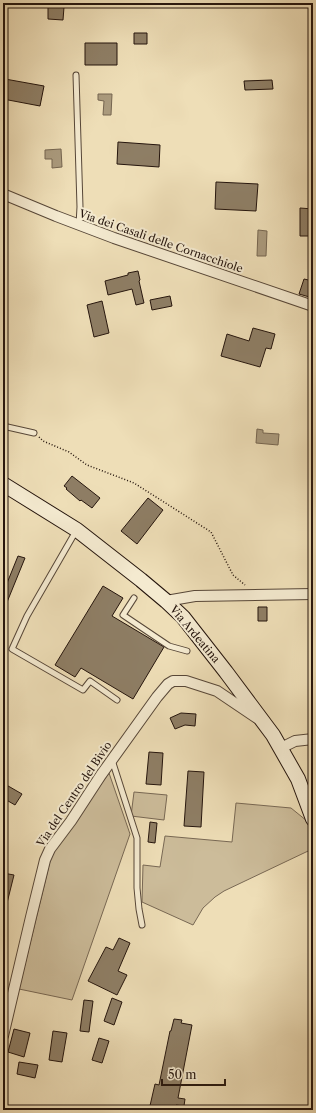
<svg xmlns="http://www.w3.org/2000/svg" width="316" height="1113" font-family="'Libre Caslon Text',serif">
	<rect width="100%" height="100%" fill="#eedeb7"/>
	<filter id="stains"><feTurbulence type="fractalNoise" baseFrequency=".005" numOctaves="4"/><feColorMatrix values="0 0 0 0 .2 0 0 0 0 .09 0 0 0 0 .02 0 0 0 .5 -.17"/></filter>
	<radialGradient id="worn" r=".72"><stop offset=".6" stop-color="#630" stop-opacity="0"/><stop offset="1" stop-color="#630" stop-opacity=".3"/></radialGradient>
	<path fill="#ccbc9a" stroke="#786854" d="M 109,773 L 130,834 L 72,1000 L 19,989 L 52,853 Z
		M 134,792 L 167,795 L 164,820 L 131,816 Z
		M 236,803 L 291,808 L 307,821 L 313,840 L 313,849 L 306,852 L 224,891 L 215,897 L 203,908 L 193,925 L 142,902 L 143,865 L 160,867 L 165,836 L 232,842 Z"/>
	<path fill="#aa9a7d" stroke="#756550" d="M 98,94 L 112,94 L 111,115 L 103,115 L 104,101 L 98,100 Z
		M 61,149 L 62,167 L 52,168 L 52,159 L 45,159 L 45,150 Z
		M 258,230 L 267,231 L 266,256 L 257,256 Z
		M 257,429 L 263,430 L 263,433 L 279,434 L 278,445 L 256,443 Z"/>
	<path fill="#8e7e65" stroke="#25150d" d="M 48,7 L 64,7 L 63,20 L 48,19 Z
		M 134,33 L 147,33 L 147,44 L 134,44 Z
		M 85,43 L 117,43 L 117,65 L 85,65 Z
		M 5,79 L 44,86 L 40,106 L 3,99 Z
		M 272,80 L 273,89 L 245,90 L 244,81 Z
		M 118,142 L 160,145 L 159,167 L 117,164 Z
		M 216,182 L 258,184 L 256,211 L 215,209 Z
		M 300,208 L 313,209 L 313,236 L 300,236 Z
		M 138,271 L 140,280 L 139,281 L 144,303 L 136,305 L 132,289 L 108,295 L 105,281 L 128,275 L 128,273 Z
		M 304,279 L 313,281 L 313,298 L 299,294 Z
		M 170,296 L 172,306 L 152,310 L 150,300 Z
		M 102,301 L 109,333 L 94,337 L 87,305 Z
		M 253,328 L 275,334 L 271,349 L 266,348 L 260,367 L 221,356 L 227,334 L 249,341 Z
		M 72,476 L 100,498 L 92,508 L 81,500 L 80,501 L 66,489 L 67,488 L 64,486 Z
		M 148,498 L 163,510 L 137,544 L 121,531 Z
		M 18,556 L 25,558 L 3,612 L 3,593 Z
		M 103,586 L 123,598 L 112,616 L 164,647 L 133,699 L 81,668 L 75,677 L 55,665 Z
		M 258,607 L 267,607 L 267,621 L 258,621 Z
		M 181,713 L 196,714 L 195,726 L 185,725 L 175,729 L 170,718 Z
		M 149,752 L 163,753 L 161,785 L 146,784 Z
		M 188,771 L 204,772 L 201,827 L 184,826 Z
		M 3,783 L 22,794 L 15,805 L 3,798 Z
		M 150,822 L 157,823 L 155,843 L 148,842 Z
		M 3,873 L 14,875 L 5,911 L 3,910 Z
		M 119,938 L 130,943 L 118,971 L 127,975 L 117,995 L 88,981 L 106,947 L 113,950 Z
		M 112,998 L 122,1002 L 114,1025 L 104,1021 Z
		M 84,1000 L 93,1001 L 89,1032 L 80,1031 Z
		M 174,1019 L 182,1020 L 181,1023 L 192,1025 L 178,1098 L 185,1099 L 184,1106 L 176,1105 L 175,1110 L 149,1110 L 155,1084 L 159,1085 L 170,1031 L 171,1031 Z
		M 14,1029 L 30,1033 L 24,1057 L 8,1052 Z
		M 53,1031 L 67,1033 L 62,1062 L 49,1060 Z
		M 99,1038 L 109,1041 L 102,1063 L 92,1060 Z
		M 19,1062 L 38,1065 L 35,1078 L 17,1074 Z"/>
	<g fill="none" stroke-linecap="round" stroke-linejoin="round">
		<g stroke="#574738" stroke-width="7">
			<path id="service" d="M 76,75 L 80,207 L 79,225
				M 3,426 L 34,433
				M 76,531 L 27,616 L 12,649 L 83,690 L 90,681 L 117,700
				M 134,598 L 123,615 L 169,646 L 187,651
				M 112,760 L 137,838 L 137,888 L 139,909 L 142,925"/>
		</g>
		<g stroke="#574738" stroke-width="12">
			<path id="minor" d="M 3,194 L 56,216 L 114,238 L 313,306
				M 166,601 L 195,596 L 313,594
				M 281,748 L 295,741 L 313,739
				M 3,1036 L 31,917 L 45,860 L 50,849 L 71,821 L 101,775 L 157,697 L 168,684 L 173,681 L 186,681 L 217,691 L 257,718"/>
		</g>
		<g stroke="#25150d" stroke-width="16">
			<path id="secondary" d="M 3,484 L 77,530 L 141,580 L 166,601 L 183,617 L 226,672 L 273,735 L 298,779 L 313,819"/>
		</g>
		<path stroke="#25150d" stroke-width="1.5" stroke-dasharray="1 2" stroke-linecap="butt" d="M 39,437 L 43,441 L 69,452 L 87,465 L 134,483 L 211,532 L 233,575 L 245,585"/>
		<use href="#service" stroke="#f4ead0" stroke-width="5"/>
		<use href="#minor" stroke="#f4ead0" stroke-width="10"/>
		<use href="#secondary" stroke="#f4ead0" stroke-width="14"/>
	</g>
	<g text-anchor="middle" stroke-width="4" stroke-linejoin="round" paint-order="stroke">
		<g font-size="11" fill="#25150d" stroke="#f4ead0">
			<text transform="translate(161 241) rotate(19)" y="4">Via dei Casali delle Cornacchiole</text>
			<text transform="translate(195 634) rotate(50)" y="4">Via Ardeatina</text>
			<text transform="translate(74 794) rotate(-56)" y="4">Via del Centro del Bivio</text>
		</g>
	</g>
	<rect width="316" height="1113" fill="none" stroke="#eedeb7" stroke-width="16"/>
	<rect x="4" y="4" width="308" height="1105" fill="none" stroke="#25150d" stroke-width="2"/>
	<rect x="8" y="8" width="300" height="1097" fill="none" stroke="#25150d"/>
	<path d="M162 1079v6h63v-6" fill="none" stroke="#25150d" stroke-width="2"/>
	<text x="168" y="1079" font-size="12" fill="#25150d" stroke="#f4ead0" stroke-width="3" paint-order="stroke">50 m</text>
	<rect width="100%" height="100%" filter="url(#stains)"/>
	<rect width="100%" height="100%" fill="url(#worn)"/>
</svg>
